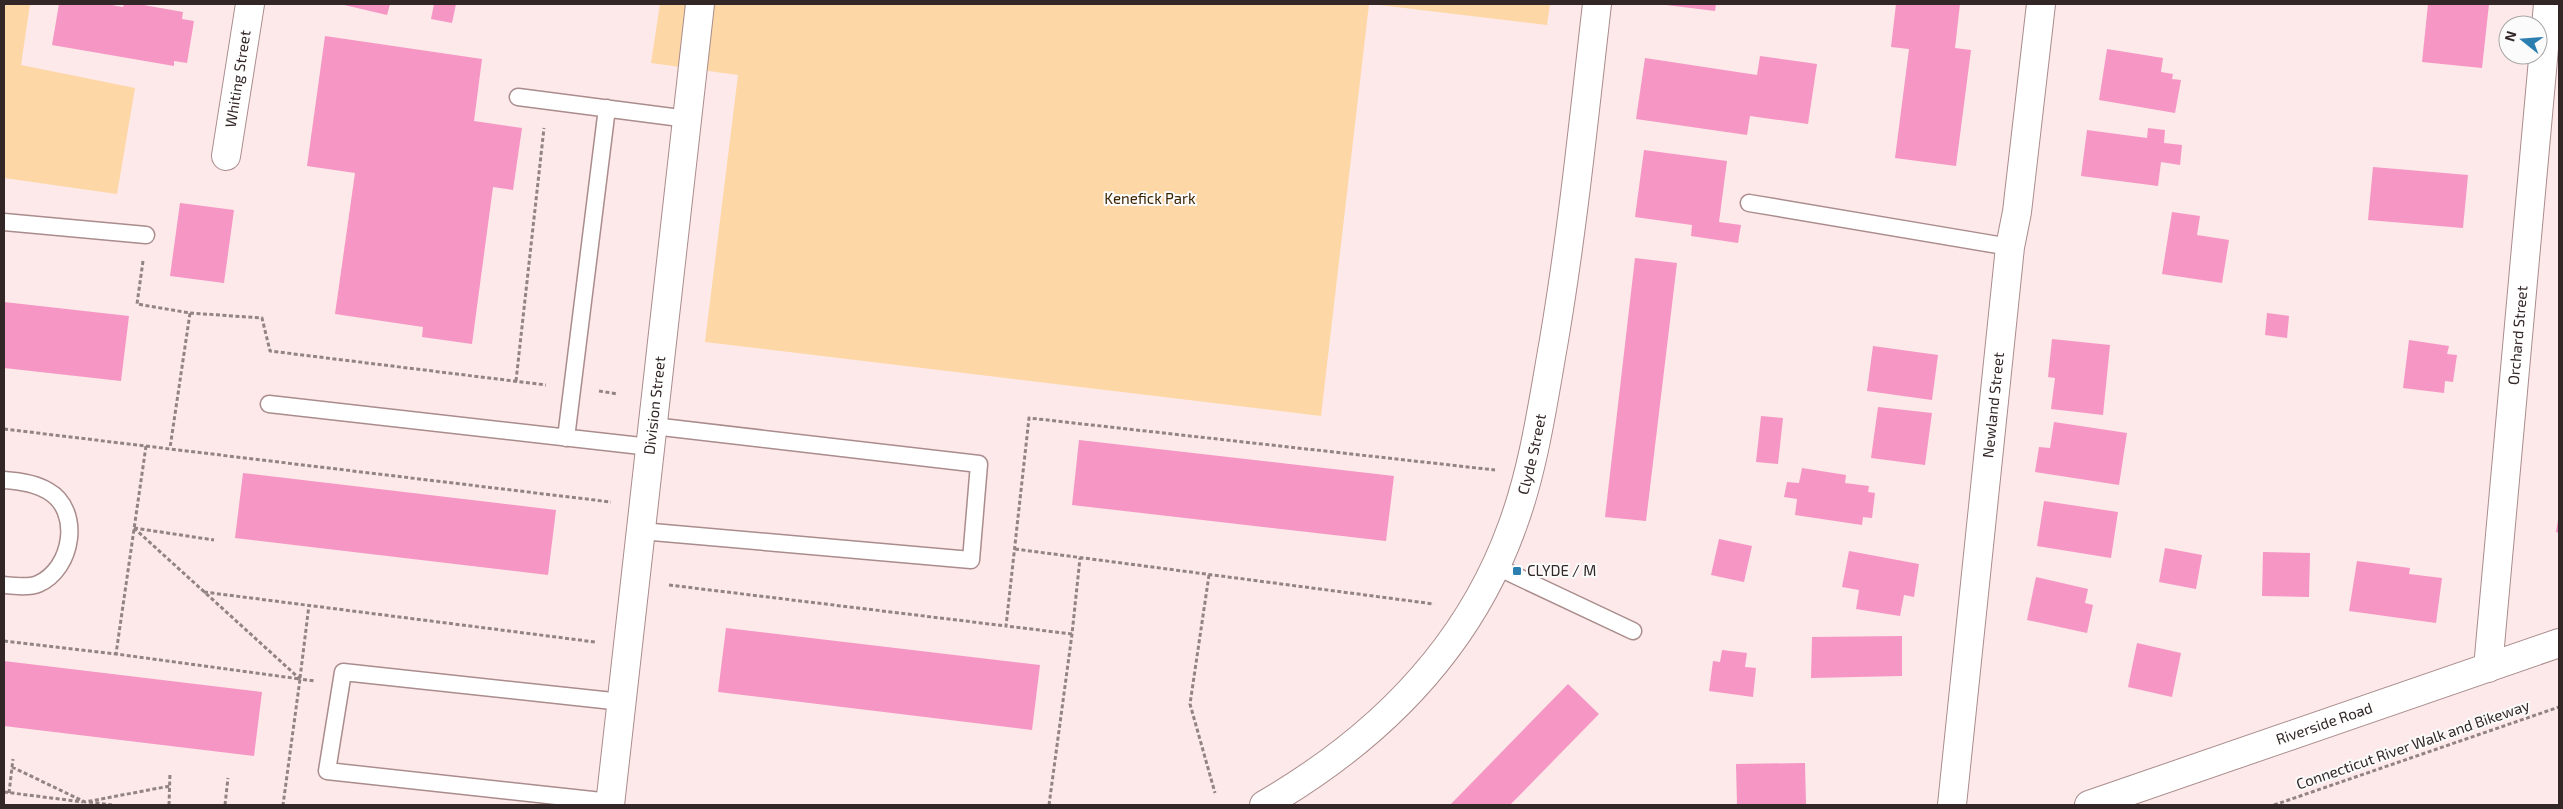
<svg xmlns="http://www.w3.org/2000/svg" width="2563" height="809" font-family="'Exo 2',sans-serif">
	<rect width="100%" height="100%" fill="#fde9e9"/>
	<path fill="#fdd7a5" d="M 4,4 L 30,4 L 21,65 L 135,88 L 117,194 L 4,178 Z
		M 660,4 L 1369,4 L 1321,416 L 705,342 L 738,75 L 651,63 Z
		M 1371,4 L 1550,4 L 1547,25 Z"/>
	<path fill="#f696c4" d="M 59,4 L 106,4 L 123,7 L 124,4 L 138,4 L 183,12 L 182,19 L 194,21 L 187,63 L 174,61 L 174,66 L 52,45 Z
		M 340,4 L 390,4 L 387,15 Z
		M 434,4 L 456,4 L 452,23 L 431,19 Z
		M 1658,4 L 1716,4 L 1715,11 Z
		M 1896,4 L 1960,4 L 1955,48 L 1971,50 L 1956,166 L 1895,158 L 1909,49 L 1891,47 Z
		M 2428,4 L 2489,4 L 2482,68 L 2422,62 Z
		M 325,36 L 482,59 L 474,121 L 522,128 L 513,190 L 493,187 L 472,344 L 422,337 L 423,327 L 335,314 L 355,173 L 307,166 Z
		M 2107,49 L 2163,58 L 2161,72 L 2173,74 L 2172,79 L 2181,80 L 2175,113 L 2099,100 Z
		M 1760,56 L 1817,64 L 1808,124 L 1750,116 L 1747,135 L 1636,119 L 1645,58 L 1757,75 Z
		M 2148,128 L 2165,130 L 2164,143 L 2182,145 L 2180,165 L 2161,162 L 2158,186 L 2081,176 L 2087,130 L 2147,138 Z
		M 1644,150 L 1727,161 L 1719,222 L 1741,225 L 1738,243 L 1691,236 L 1692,225 L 1635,217 Z
		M 2373,167 L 2468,175 L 2463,228 L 2368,220 Z
		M 180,203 L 234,210 L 224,283 L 170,276 Z
		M 2172,212 L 2200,216 L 2197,235 L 2229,240 L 2222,283 L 2162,274 Z
		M 1635,258 L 1677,263 L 1646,521 L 1605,517 Z
		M 4,302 L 129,316 L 121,381 L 4,368 Z
		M 2267,313 L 2289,316 L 2287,338 L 2265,335 Z
		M 2052,339 L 2110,345 L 2103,415 L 2051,409 L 2055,378 L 2048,377 Z
		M 2409,340 L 2449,346 L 2447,354 L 2457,355 L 2453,382 L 2445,381 L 2444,393 L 2403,388 Z
		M 1873,346 L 1938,355 L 1932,400 L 1867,391 Z
		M 1878,407 L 1932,413 L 1925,465 L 1871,458 Z
		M 1761,416 L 1783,418 L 1778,464 L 1756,462 Z
		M 2054,422 L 2127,433 L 2119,485 L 2035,472 L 2039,447 L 2050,448 Z
		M 1079,440 L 1394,476 L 1386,541 L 1072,505 Z
		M 1802,468 L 1846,475 L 1845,483 L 1869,486 L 1868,492 L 1875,493 L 1872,518 L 1863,517 L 1862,525 L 1795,515 L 1797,499 L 1784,497 L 1787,482 L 1799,483 Z
		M 243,473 L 556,510 L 548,575 L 235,538 Z
		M 2044,501 L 2118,512 L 2111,558 L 2037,546 Z
		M 2558,520 L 2559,520 L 2559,533 L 2556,532 Z
		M 1719,539 L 1752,546 L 1744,582 L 1711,575 Z
		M 2165,548 L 2202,555 L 2196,589 L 2159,582 Z
		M 1849,551 L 1919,564 L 1914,597 L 1904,595 L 1900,616 L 1856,609 L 1859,590 L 1842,587 Z
		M 2263,552 L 2310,553 L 2309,597 L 2262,596 Z
		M 2357,561 L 2410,568 L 2409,574 L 2442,578 L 2436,623 L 2349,611 Z
		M 2036,577 L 2088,589 L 2085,603 L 2093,605 L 2087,633 L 2027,620 Z
		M 726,628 L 1040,665 L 1032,730 L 718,692 Z
		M 1902,636 L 1902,676 L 1811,678 L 1812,637 Z
		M 2137,643 L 2181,653 L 2172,697 L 2128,687 Z
		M 1722,650 L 1747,653 L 1745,667 L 1756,668 L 1753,697 L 1709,691 L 1713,661 L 1720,662 Z
		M 4,661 L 262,692 L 254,756 L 4,726 Z
		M 1568,684 L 1599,714 L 1510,805 L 1450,805 Z
		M 1805,763 L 1806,805 L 1737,805 L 1736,764 Z"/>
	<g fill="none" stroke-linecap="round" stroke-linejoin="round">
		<g stroke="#aa8c8c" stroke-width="19">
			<path id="service" d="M 518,97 L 688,119
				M 1749,203 L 2010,247
				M 4,222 L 146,235
				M 269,404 L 650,447
				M 566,438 L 607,108
				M 4,480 C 19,481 35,483 48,491 C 82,510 73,569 38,584 C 29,588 13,586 4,585
				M 641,531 L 971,560 L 979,464 L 653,426
				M 1495,566 L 1633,631
				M 611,802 L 327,771 L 343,672 L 622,702"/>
		</g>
		<g stroke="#aa8c8c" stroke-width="30">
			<g id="minor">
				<path id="s1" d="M 226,156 L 250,4"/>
				<path id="s2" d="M 2488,668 L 2548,4"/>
				<path id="s3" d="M 610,805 L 700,4"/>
				<path id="s4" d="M 1264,805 C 1376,740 1467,651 1512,527 C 1534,468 1543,402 1554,340 C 1573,228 1584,116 1597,4"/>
				<path id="s5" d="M 1952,805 L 2010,247 L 2017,212 L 2041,4"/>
			</g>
		</g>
		<g stroke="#aa8c8c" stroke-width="30">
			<g id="tertiary">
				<path id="s6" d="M 2089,805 L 2559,643"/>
			</g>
		</g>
		<path stroke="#938484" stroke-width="3" stroke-dasharray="4 2.5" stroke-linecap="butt" d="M 143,261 L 137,304 L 190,313 L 170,448
			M 190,313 L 262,318 L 270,351 L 546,385
			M 516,381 L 544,128
			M 599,391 L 618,394
			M 4,429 L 611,502
			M 146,446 L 116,654 L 300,679 L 283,805
			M 134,528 L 300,679 L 315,681
			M 134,528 L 214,540
			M 1015,549 L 1434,604
			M 1209,575 L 1190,704 L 1215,793
			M 669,585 L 1006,626
			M 204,592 L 595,642
			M 1072,634 L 1006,626 L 1029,418 L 1495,470
			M 4,641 L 116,654
			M 300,678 L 309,605
			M 12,767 L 85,802 L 170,786
			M 4,792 L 83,802
			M 9,793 L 13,759
			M 89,802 L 112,805
			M 169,805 L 170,773
			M 225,805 L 228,778
			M 1049,805 L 1072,634 L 1080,558
			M 2274,805 L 2559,707"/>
		<use href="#service" stroke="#fff" stroke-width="16"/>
		<use href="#minor" stroke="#fff" stroke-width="28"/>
		<use href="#tertiary" stroke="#fff" stroke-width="28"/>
	</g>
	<rect fill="#2b7eaf" stroke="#fbfbfb" stroke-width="2" x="1512" y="566" width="10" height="10" rx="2.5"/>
	<g text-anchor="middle" stroke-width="4" stroke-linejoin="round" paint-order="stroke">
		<g font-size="15" fill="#322626" stroke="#fbfbfb">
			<text dy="5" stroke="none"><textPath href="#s1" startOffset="78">Whiting Street</textPath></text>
			<text dy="5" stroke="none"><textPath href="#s2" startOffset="334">Orchard Street</textPath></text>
			<text dy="5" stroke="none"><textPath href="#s3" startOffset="402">Division Street</textPath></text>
			<text dy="5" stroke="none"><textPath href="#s5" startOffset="402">Newland Street</textPath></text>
			<text dy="5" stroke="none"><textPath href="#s4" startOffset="456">Clyde Street</textPath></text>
			<text dy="5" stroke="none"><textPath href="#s6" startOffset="249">Riverside Road</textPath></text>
			<text transform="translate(2413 745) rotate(-19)" y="5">Connecticut River Walk and Bikeway</text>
		</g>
		<g font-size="15" fill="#3d2400" stroke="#fbfbfb">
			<text x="1150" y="204">Kenefick Park</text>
		</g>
		<g font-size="15" fill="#322626" stroke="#fbfbfb" text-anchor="start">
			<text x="1527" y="576">CLYDE / M</text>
		</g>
	</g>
	<rect width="2563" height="809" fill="none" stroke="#322626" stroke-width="10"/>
	<g transform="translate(2523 40) rotate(287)"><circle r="24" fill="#fbfbfb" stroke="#aba6a6"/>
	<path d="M0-4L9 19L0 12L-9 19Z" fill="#2b7eaf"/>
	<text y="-8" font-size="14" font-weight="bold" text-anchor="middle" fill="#322626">N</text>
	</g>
</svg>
